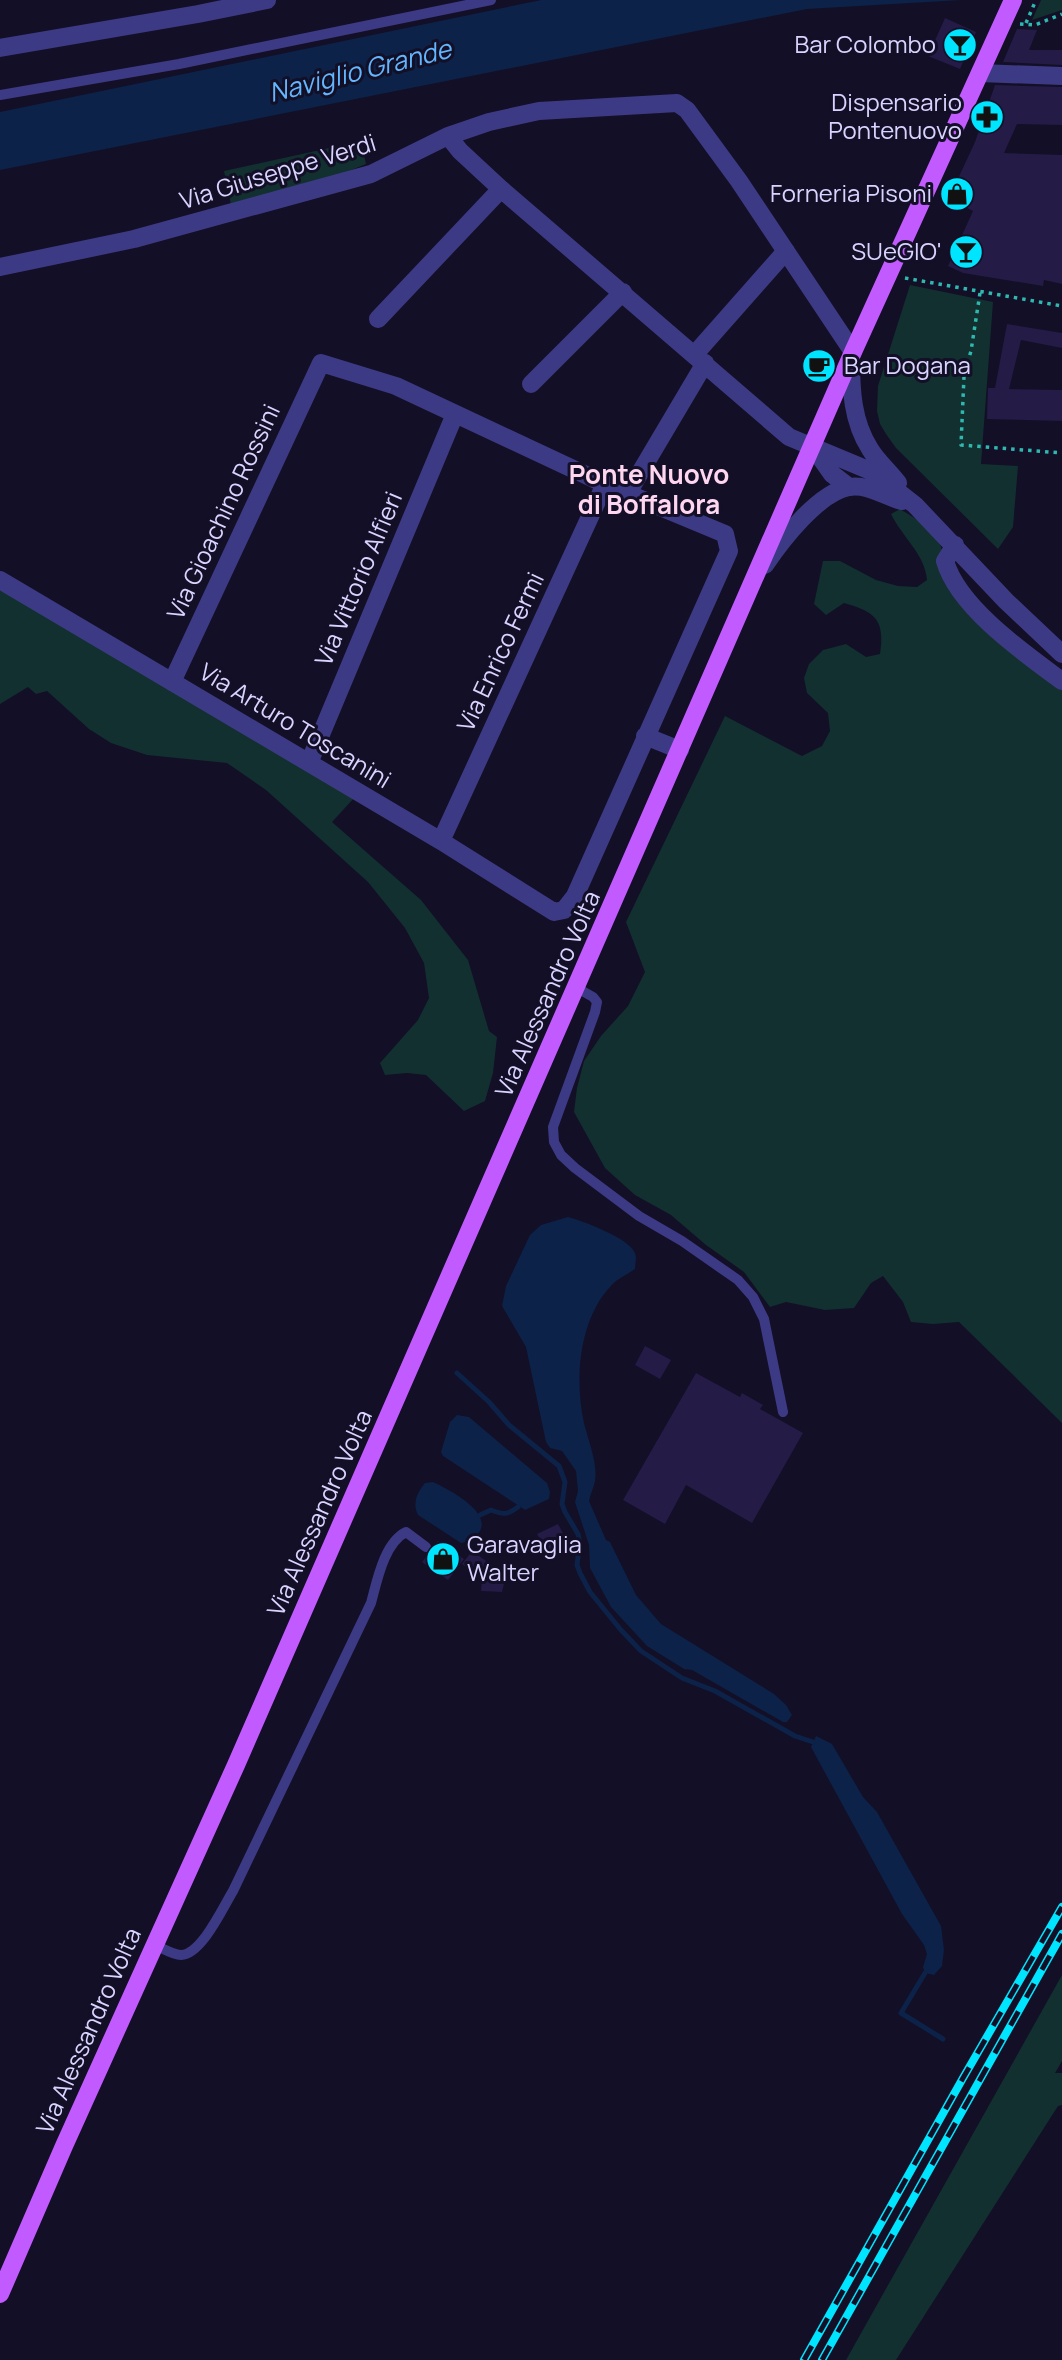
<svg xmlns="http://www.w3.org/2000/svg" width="1062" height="2360" font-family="Manrope,sans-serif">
	<rect width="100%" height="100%" fill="#130f26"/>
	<path fill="#12302f" d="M 1041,0 L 1062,0 L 1062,10 L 1032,20 Z
		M 361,141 L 366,164 L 315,185 L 231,205 L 224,171 Z
		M 910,285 L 993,302 L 981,464 L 1018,466 L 1013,527 L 998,549 L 896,448 L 886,434 L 880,424 L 877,411 L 878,386 Z
		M 900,509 C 916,519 937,530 942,550 C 943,557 941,567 941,574 L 1062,686 L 1062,1423 L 959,1322 L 933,1324 L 911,1322 L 903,1302 L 883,1276 L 871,1283 L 854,1308 L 825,1310 L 786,1302 L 770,1307 L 744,1272 L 706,1245 L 671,1215 L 635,1195 L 605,1168 L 574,1112 L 577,1088 L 584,1061 L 601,1036 L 628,1006 L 645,972 L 626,922 L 725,716 L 802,756 L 822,746 L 830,731 L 828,713 L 807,693 L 804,678 L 809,664 L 823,650 L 846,644 L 866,657 L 880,654 C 885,620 876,612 844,603 L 826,615 L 814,604 L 823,561 L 840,561 L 876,580 L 898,586 L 917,587 L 927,580 C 925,554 902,537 891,514 Z
		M 0,590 L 64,623 L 355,797 L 332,822 L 421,900 L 468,960 L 489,1031 L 497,1037 L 493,1073 L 485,1101 L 464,1111 L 426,1075 L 407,1073 L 385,1075 L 380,1063 L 418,1020 L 429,998 L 424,963 L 405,928 L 368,882 L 266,790 L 227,763 L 147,755 L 111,743 L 89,729 L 47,691 L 36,694 L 28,687 L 0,704 Z
		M 1062,1975 L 1062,2061 L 1055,2073 L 1062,2073 L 1062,2105 L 1058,2106 L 896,2360 L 846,2360 Z"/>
	<path fill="#0c2248" d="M 541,0 L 962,0 L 807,9 L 0,170 L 0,112 Z
		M 568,1217 C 583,1221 629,1238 635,1253 C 637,1258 635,1264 635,1269 C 629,1273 622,1277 616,1281 C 579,1314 574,1378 584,1423 C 588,1440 598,1463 595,1481 C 594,1488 590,1494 589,1501 L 606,1540 L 610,1542 L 636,1595 L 661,1624 L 774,1694 L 786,1705 L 792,1715 L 787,1722 L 783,1722 L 692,1670 L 684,1669 L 647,1646 L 611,1607 L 590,1568 L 589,1545 L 575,1502 L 578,1491 L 576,1471 L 562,1451 L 550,1448 L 546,1442 L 526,1347 L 502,1306 L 506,1286 L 530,1235 L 541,1225 Z
		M 457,1415 L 469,1417 L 547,1483 L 550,1492 L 549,1499 L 525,1510 L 443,1456 L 441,1452 L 450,1422 Z
		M 433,1482 C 448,1489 491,1511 480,1531 C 476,1539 470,1541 461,1543 L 418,1515 C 412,1503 417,1493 425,1483 Z
		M 816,1736 L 832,1744 L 863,1797 L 877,1812 L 941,1926 L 944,1950 L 942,1966 L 934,1975 L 925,1973 L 923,1967 L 927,1954 L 924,1945 L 902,1914 L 811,1747 Z"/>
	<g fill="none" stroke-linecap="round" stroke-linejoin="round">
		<path stroke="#0c2248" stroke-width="5" d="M 457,1373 L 489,1402 L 509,1425 L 559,1466 L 565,1482 L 562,1504 L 565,1512 L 578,1534 L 580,1542 L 577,1565 L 580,1573 L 590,1592 L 621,1630 L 641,1651 L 682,1678 L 715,1691 L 795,1736 L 813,1742
			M 480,1515 L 491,1510 C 504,1515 507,1515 518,1507
			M 925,1973 L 901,2013 L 943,2039"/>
	</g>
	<path fill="#241b47" d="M 945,18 L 976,32 L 960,69 L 928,56 Z
		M 1017,29 L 1037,30 L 1029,50 L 1062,50 L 1062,65 L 1003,62 Z
		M 995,85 L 1062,87 L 1062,125 L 1017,124 L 1004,153 L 1062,155 L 1062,284 L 1044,280 L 1043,286 L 963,273 L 948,266 L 973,211 L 949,198 L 975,142 Z
		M 1007,324 L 1062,333 L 1062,348 L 1021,340 L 1009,389 L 1062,390 L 1062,421 L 987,419 L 988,388 L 995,388 Z
		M 645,1346 L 671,1360 L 660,1379 L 635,1365 Z
		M 696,1373 L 740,1397 L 742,1393 L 763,1405 L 760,1409 L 803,1433 L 752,1523 L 686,1485 L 665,1524 L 623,1500 Z
		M 558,1524 L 568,1542 L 547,1553 L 537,1534 Z
		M 438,1541 L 464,1559 L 448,1580 L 422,1562 Z
		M 472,1551 L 506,1575 L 502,1592 L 481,1591 L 482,1579 L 462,1564 Z"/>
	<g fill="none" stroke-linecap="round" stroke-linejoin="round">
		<path stroke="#2fb8b0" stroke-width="3.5" stroke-dasharray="3.5 5" stroke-linecap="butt" d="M 1026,23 L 1036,0
			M 1020,24 L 1035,25 L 1062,14
			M 905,278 L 1062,306
			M 980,293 L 971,351 L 964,376 L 961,445 L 1062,453"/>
		<path stroke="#3d3a85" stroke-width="10" d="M 0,95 L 179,64 L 491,0
			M 577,988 L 593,997 L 597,1002 L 595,1012 L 553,1127 L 554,1142 L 561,1155 L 575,1168 L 639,1216 L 682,1241 L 738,1280 L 753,1297 L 764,1319 L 783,1412
			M 155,1945 C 162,1948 173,1955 181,1955 C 202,1954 223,1907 233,1891 L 371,1603 C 377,1581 384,1543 406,1532 L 426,1547"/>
		<path stroke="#3d3a85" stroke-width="18" d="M 980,73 L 1062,76
			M 448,136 L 460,151 L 501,189 L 789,437 L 873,472 L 915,505 L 1006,601 L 1062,654
			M 0,267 L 134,239 L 371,174 L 448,136 L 489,122 L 539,111 L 677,103 L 687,110 L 739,181 L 853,352
			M 378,319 L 501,189
			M 695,354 L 786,251
			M 851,358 C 851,389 852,421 870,449 C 877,461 889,471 898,483
			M 531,384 L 623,292
			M 813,447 L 832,474 L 849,487
			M 628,493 L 705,363
			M 955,545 L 945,561 C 958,607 1024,653 1062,681
			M 765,565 C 782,540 818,493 849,487 C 868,484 884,496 902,501
			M 0,580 L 441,841 L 554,912 L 564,910 L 575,896 L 729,551 L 725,534 L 605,484 L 396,386 L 321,363 L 172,682
			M 645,736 L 680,750
			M 309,763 L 455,414
			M 441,841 L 605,484"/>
		<path stroke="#3d3a85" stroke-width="18" d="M 0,48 L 198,14 L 267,0"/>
		<path stroke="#c25bff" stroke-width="18" d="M 0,2294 L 64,2146 L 236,1765 L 853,352 L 1013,0"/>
		<g stroke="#00e5ff" stroke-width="8">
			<path id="rail" d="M 804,2360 L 963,2078 L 1062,1907
				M 822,2360 L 1062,1934"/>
		</g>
		<use href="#rail" stroke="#130f26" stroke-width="5" stroke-dasharray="16" stroke-linecap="butt"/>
	</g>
	<defs>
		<g id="bar-disc" transform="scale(1.75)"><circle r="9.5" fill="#00e5ff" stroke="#130f26"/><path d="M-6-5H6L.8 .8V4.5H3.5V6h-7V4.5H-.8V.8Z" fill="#111"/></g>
		<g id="pharmacy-disc" transform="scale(1.75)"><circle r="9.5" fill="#00e5ff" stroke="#130f26"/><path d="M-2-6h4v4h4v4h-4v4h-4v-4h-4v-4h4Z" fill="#111"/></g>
		<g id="shop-disc" transform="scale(1.75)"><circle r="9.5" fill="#00e5ff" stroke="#130f26"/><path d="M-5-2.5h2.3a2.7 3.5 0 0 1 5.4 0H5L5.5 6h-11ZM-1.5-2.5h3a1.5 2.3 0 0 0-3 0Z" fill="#111"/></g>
		<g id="cafe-disc" transform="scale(1.75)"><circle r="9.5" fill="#00e5ff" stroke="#130f26"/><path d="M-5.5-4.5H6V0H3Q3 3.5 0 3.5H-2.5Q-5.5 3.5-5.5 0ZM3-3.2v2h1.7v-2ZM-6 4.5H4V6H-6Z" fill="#111"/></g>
	</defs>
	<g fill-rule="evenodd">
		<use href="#bar-disc" x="960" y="45"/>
		<use href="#pharmacy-disc" x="987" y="117"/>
		<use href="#shop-disc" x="957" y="194"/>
		<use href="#bar-disc" x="966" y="252"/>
		<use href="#cafe-disc" x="819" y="366"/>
		<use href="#shop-disc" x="443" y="1559"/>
	</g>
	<g text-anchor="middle" stroke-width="6" stroke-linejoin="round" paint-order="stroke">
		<g font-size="24" fill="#d9d4ff" stroke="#130f26" text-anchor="end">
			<text x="936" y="53">Bar Colombo</text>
			<text x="962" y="111">Dispensario<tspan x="962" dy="28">Pontenuovo</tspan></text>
			<text x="932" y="202">Forneria Pisoni</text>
			<text x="942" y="260">SUeGIO'</text>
			<text x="844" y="374" text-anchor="start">Bar Dogana</text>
			<text x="467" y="1553" text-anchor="start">Garavaglia<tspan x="467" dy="28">Walter</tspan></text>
		</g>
		<g font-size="24" fill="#d9d4ff" stroke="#130f26">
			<text transform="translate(278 172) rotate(-17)" y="8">Via Giuseppe Verdi</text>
			<text transform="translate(224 512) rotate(-65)" y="8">Via Gioachino Rossini</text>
			<text transform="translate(359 579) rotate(-67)" y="8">Via Vittorio Alfieri</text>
			<text transform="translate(501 652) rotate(-65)" y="8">Via Enrico Fermi</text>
			<text transform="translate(295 726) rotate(31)" y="8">Via Arturo Toscanini</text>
			<text transform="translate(548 994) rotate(-66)" y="8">Via Alessandro Volta</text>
			<text transform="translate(320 1513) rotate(-66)" y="8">Via Alessandro Volta</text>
			<text transform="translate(89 2031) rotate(-66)" y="8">Via Alessandro Volta</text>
		</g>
		<g font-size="26" font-style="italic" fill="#62b6ff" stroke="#130f26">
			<text transform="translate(360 71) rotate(-14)" y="9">Naviglio Grande</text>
		</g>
		<g font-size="26" font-weight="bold" fill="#ffd6f0" stroke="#130f26">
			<text x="649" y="484">Ponte Nuovo<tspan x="649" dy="30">di Boffalora</tspan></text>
		</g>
	</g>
</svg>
